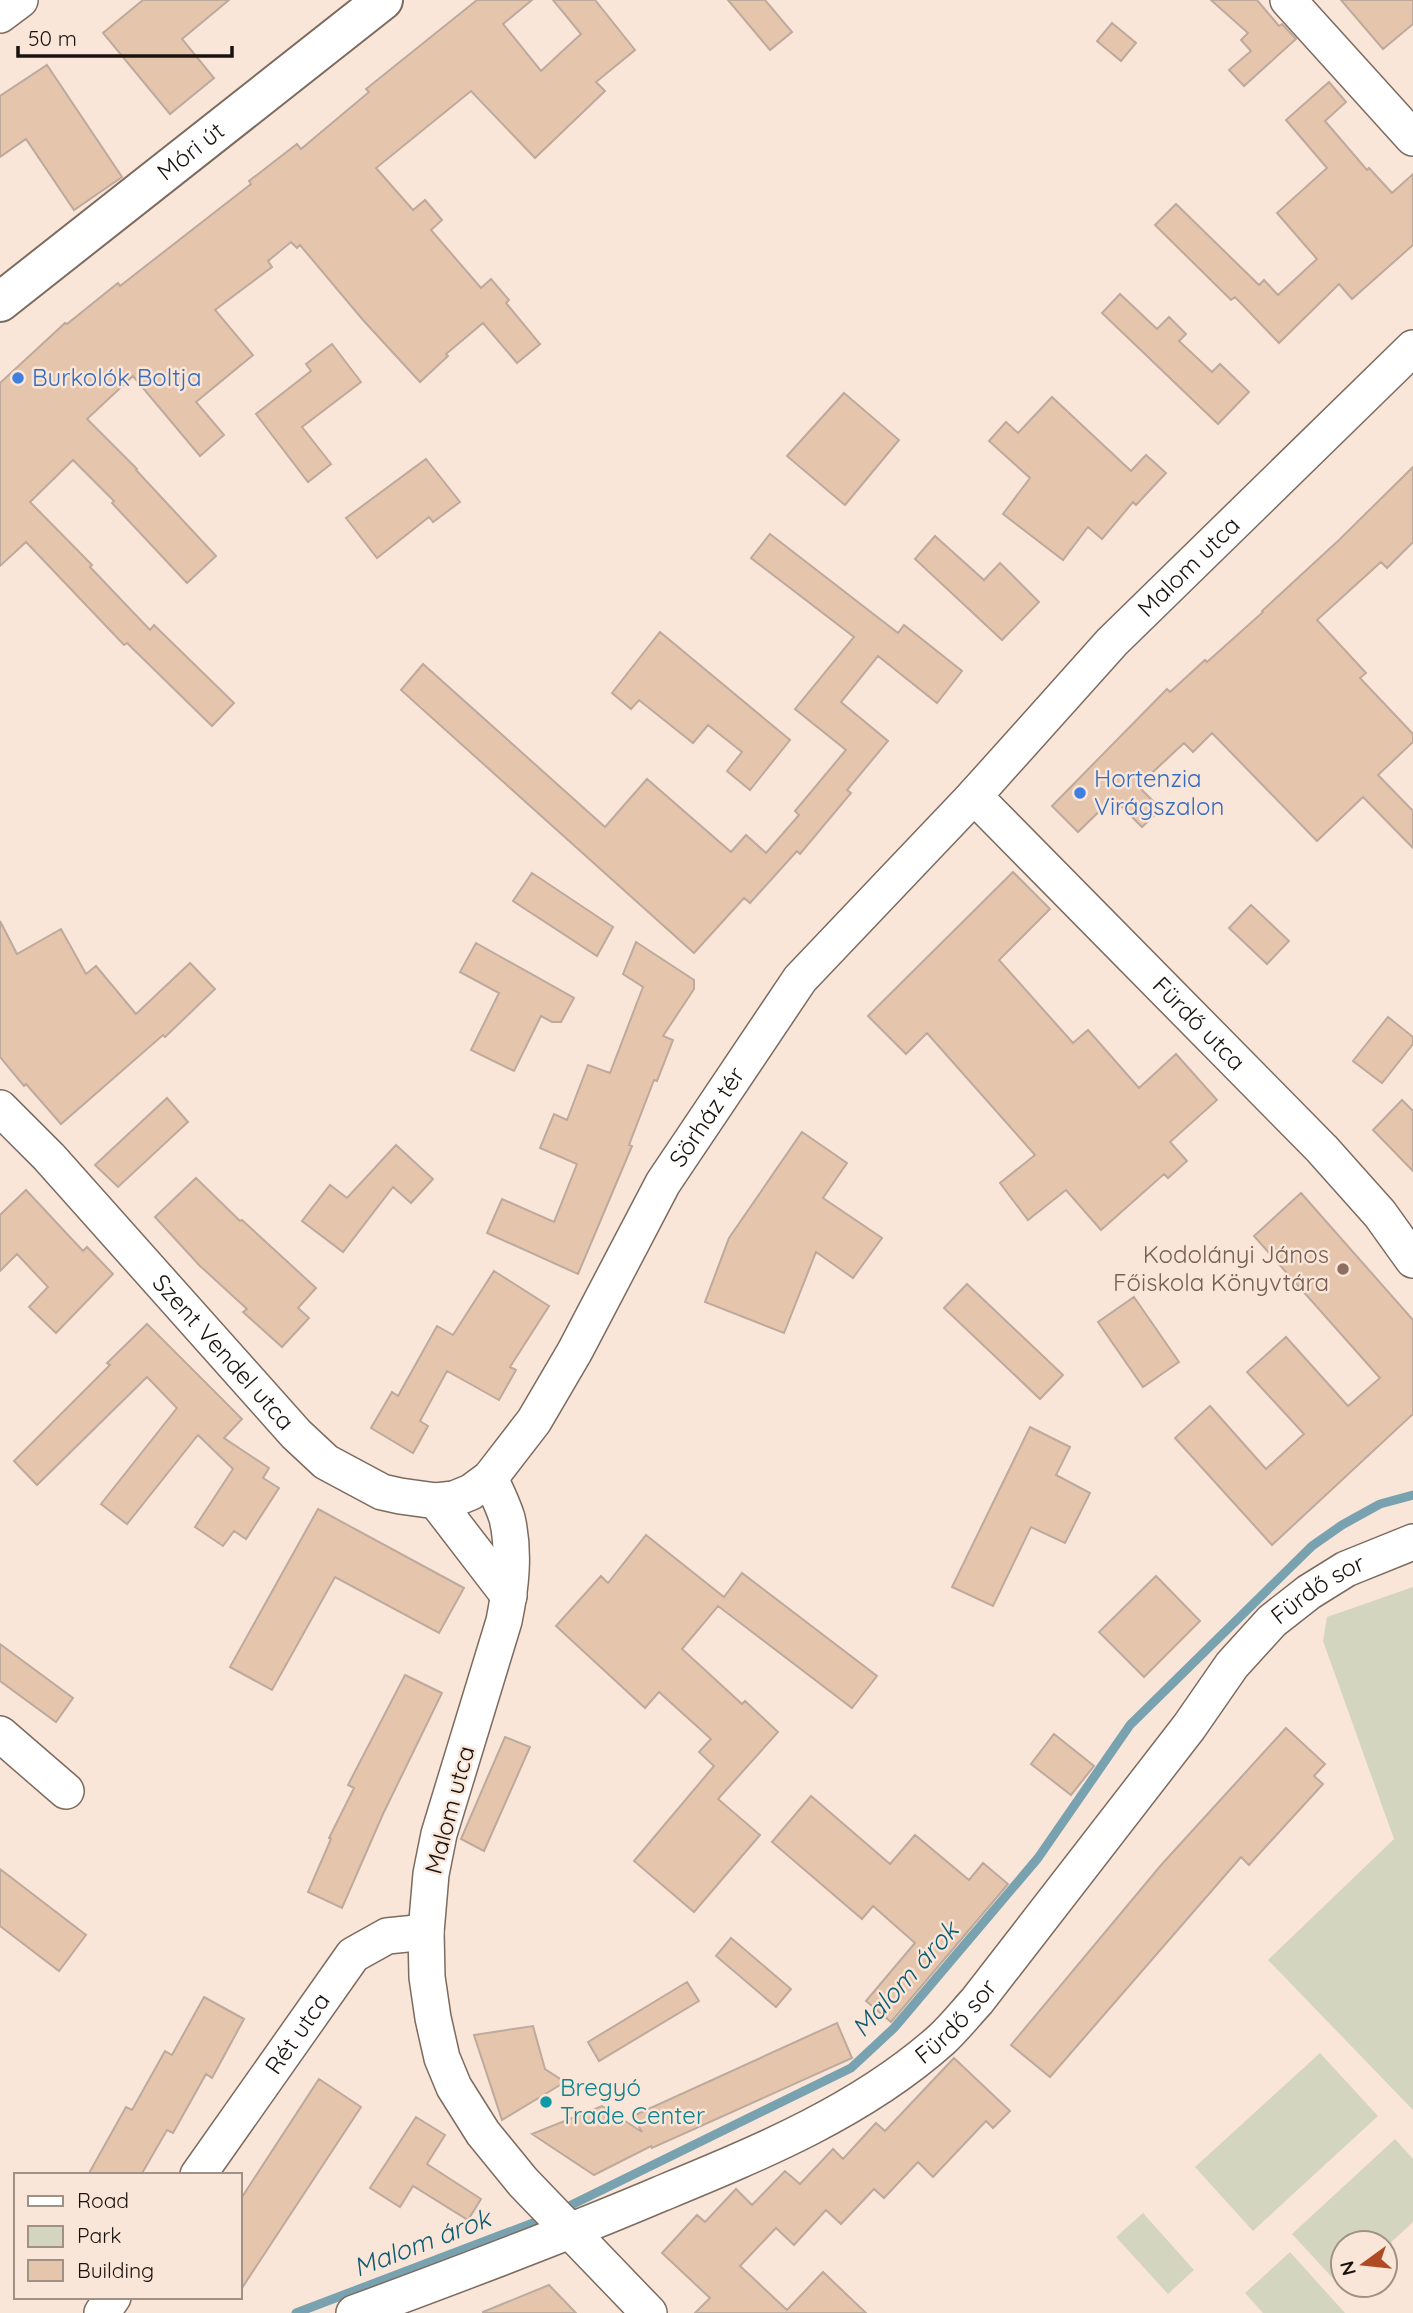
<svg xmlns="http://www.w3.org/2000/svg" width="1413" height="2313" font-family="Quicksand,sans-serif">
	<rect width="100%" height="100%" fill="#fae6d8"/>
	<path fill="#d3d5be" d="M 1413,1587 L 1413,2110 L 1268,1960 L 1394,1839 L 1323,1641 L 1327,1617 Z
		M 1320,2053 L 1378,2116 L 1253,2231 L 1195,2167 Z
		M 1395,2139 L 1413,2159 L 1413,2222 L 1385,2248 L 1385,2243 L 1343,2243 L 1344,2285 L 1341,2287 L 1292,2234 Z
		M 1143,2213 L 1194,2270 L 1168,2294 L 1116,2237 Z
		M 1290,2252 L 1345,2313 L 1263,2313 L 1245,2293 Z"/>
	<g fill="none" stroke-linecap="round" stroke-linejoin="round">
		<path stroke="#79a2b1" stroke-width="9" d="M 561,2210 L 851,2068 L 894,2028 L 1038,1858 L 1130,1725 L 1312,1546 L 1342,1525 L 1380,1504 L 1413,1495
			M 296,2313 L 546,2218"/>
	</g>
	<path fill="#e6c5ad" stroke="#bdaa9d" stroke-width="2" d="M 143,0 L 229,0 L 182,39 L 214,78 L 170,114 L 103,33 Z
		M 477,0 L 532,0 L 503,24 L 541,71 L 581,34 L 553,0 L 595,0 L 635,50 L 596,82 L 605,91 L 535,158 L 471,91 L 376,168 L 413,210 L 425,200 L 442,220 L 431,230 L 481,288 L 491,279 L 509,300 L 506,303 L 540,344 L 517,363 L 483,323 L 446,354 L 448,356 L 420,382 L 363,320 L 300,245 L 297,248 L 291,242 L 268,261 L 272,267 L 215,310 L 253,355 L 196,402 L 224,435 L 200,456 L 133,376 L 87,419 L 137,469 L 136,470 L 216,556 L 187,583 L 112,503 L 114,501 L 73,460 L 30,502 L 92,565 L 90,567 L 150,630 L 154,625 L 234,703 L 212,726 L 127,643 L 124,645 L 26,542 L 0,566 L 0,383 L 65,323 L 67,324 L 118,283 L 120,286 L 251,184 L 249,181 L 297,144 L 301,149 L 369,92 L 366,89 Z
		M 728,0 L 765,0 L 792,32 L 770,50 Z
		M 1211,0 L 1257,0 L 1279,26 L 1282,24 L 1296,39 L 1244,86 L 1229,70 L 1251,51 L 1241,40 L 1248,33 Z
		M 1341,0 L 1413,0 L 1413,24 L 1383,49 Z
		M 1112,23 L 1136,43 L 1121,61 L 1097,41 Z
		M 47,65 L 122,177 L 74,210 L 26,139 L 0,157 L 0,96 Z
		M 1329,82 L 1346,102 L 1325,121 L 1367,170 L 1369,168 L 1392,193 L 1413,174 L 1413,245 L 1352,299 L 1339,284 L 1279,343 L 1235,297 L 1231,300 L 1155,225 L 1176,204 L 1259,285 L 1264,280 L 1278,295 L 1317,259 L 1277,213 L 1327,168 L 1286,120 Z
		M 1120,294 L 1157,329 L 1169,317 L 1186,334 L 1179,341 L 1212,372 L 1220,364 L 1249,392 L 1218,424 L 1102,313 Z
		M 332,344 L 361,382 L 302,427 L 331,464 L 308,482 L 256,414 L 311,371 L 306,364 Z
		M 844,393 L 899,440 L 845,505 L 787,456 Z
		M 1052,397 L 1131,471 L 1146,455 L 1166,473 L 1136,505 L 1133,502 L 1102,539 L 1088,527 L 1063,560 L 1003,514 L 1030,478 L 989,441 L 1006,422 L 1018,433 Z
		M 426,459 L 460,502 L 433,522 L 429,517 L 377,558 L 346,518 Z
		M 1413,467 L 1413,542 L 1387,568 L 1381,562 L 1317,620 L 1366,673 L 1360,678 L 1413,734 L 1413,742 L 1378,775 L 1413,811 L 1413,848 L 1363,797 L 1317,841 L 1212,733 L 1193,752 L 1184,743 L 1138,786 L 1161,809 L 1142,827 L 1113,798 L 1078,832 L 1052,806 L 1167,689 L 1170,692 L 1205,660 L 1207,662 L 1263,612 L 1262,611 L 1339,540 Z
		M 770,534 L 898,633 L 904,625 L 962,671 L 937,703 L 878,656 L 841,702 L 888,741 L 847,790 L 851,793 L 800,854 L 797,851 L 750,903 L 744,898 L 694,953 L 401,690 L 423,664 L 605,827 L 647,779 L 731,852 L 746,835 L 766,853 L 799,815 L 795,811 L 846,750 L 795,709 L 854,637 L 751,558 Z
		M 935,536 L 984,580 L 1000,563 L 1039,602 L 1002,640 L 915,559 Z
		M 660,632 L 790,740 L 750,790 L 727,771 L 742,752 L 708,725 L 693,743 L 639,700 L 631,709 L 612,693 Z
		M 1013,872 L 1050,909 L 999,960 L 1073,1043 L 1088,1030 L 1139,1088 L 1176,1054 L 1217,1100 L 1170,1142 L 1187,1161 L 1168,1178 L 1164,1174 L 1101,1230 L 1066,1190 L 1028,1220 L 1000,1183 L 1035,1155 L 927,1033 L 906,1054 L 868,1016 Z
		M 532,873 L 613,927 L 597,956 L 513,901 Z
		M 1251,905 L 1289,941 L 1267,964 L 1229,928 Z
		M 0,921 L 17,954 L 61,929 L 86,974 L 96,966 L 136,1014 L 190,963 L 215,989 L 165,1037 L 163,1035 L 61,1124 L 26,1084 L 24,1086 L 0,1057 Z
		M 636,942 L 694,980 L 694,989 L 663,1036 L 673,1040 L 657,1081 L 654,1080 L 629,1145 L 632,1146 L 578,1274 L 487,1233 L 502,1199 L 554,1222 L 577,1164 L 540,1148 L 554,1114 L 567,1120 L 588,1065 L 610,1073 L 643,987 L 623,974 Z
		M 476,943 L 574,998 L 561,1022 L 552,1022 L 541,1016 L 514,1071 L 471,1050 L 499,993 L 460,972 Z
		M 1388,1017 L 1413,1037 L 1413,1044 L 1382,1083 L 1353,1061 Z
		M 167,1098 L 188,1122 L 118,1187 L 95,1165 Z
		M 1402,1100 L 1413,1111 L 1413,1171 L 1373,1130 Z
		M 802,1132 L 847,1163 L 823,1198 L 882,1238 L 853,1278 L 816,1252 L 784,1333 L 705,1302 L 729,1238 Z
		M 396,1145 L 433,1179 L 411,1203 L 393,1187 L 343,1252 L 302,1221 L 330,1185 L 347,1198 Z
		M 196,1178 L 240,1221 L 242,1220 L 316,1288 L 298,1308 L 309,1318 L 282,1347 L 243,1312 L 247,1309 L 199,1265 L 155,1217 Z
		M 26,1190 L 83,1251 L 87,1247 L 113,1274 L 56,1333 L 29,1307 L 48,1287 L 17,1254 L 0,1271 L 0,1215 Z
		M 1301,1193 L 1413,1320 L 1413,1414 L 1272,1545 L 1175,1438 L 1210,1406 L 1266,1469 L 1304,1434 L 1247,1372 L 1286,1337 L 1348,1406 L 1380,1378 L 1254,1236 Z
		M 494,1271 L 549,1306 L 510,1367 L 516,1370 L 499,1400 L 447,1371 L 420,1421 L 428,1426 L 413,1453 L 371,1428 L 392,1392 L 398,1396 L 437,1326 L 453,1335 Z
		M 967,1284 L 1063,1375 L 1040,1399 L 944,1308 Z
		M 1134,1297 L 1179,1362 L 1143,1387 L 1098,1322 Z
		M 147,1324 L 242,1419 L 224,1438 L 269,1468 L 263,1478 L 279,1488 L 246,1539 L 234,1531 L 223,1546 L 195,1527 L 233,1469 L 198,1435 L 127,1524 L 101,1504 L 177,1408 L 147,1377 L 37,1485 L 14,1461 L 110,1365 L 107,1363 Z
		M 1030,1427 L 1070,1447 L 1056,1475 L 1090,1493 L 1065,1543 L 1031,1527 L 993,1606 L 952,1587 Z
		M 318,1509 L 464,1588 L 439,1633 L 335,1577 L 272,1690 L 230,1667 Z
		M 646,1535 L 724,1597 L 742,1573 L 877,1676 L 852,1708 L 718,1606 L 682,1649 L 742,1704 L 745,1701 L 778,1732 L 718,1799 L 760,1835 L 694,1912 L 634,1861 L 714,1766 L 699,1752 L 711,1739 L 659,1692 L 645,1708 L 556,1626 L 601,1576 L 608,1583 Z
		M 1156,1576 L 1200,1621 L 1144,1677 L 1099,1632 Z
		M 0,1644 L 73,1698 L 56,1722 L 0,1681 Z
		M 405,1675 L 442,1693 L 383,1814 L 342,1908 L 308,1892 L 331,1839 L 329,1838 L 354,1788 L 348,1785 Z
		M 1286,1728 L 1325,1764 L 1314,1776 L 1323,1784 L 1249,1865 L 1241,1857 L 1050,2077 L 1011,2045 L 1162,1864 Z
		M 1054,1734 L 1094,1766 L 1071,1795 L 1031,1764 Z
		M 505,1737 L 530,1747 L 484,1851 L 461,1839 Z
		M 811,1796 L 890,1864 L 915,1835 L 969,1880 L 983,1863 L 1008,1884 L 891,2022 L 866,2001 L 915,1943 L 873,1906 L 862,1919 L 772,1842 Z
		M 0,1869 L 86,1935 L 59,1971 L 0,1926 Z
		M 731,1938 L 791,1989 L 776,2007 L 716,1956 Z
		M 687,1982 L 699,2001 L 599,2061 L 588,2042 Z
		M 204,1997 L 244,2019 L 212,2078 L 206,2074 L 173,2133 L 167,2130 L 141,2175 L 88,2175 L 126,2107 L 132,2110 L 165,2051 L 172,2055 Z
		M 837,2023 L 852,2058 L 652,2148 L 651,2146 L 594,2175 L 532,2134 L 602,2106 L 642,2132 L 633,2116 Z
		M 533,2026 L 545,2069 L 565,2082 L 502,2120 L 474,2035 Z
		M 954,2058 L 1010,2111 L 993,2128 L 986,2121 L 933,2177 L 918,2162 L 884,2198 L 874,2189 L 841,2224 L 826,2210 L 794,2245 L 776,2228 L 740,2266 L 787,2310 L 823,2272 L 866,2313 L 695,2313 L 710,2298 L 662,2253 L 697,2215 L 705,2222 L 736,2189 L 752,2205 L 785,2171 L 800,2184 L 833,2149 L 843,2159 L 876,2123 L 885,2131 Z
		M 319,2079 L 361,2107 L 240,2291 L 240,2200 Z
		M 416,2117 L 445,2135 L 427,2164 L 481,2199 L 468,2220 L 413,2186 L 400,2207 L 370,2188 Z
		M 549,2285 L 576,2313 L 483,2313 L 483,2312 Z"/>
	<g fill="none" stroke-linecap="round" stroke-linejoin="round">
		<g stroke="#7c6b5f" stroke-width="38">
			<g id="minor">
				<path d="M 1288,0 L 1413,138"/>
				<path d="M 0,15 L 20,0"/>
				<path id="s1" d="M 974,796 L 1322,1149 L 1380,1214 L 1413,1260"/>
				<path id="s2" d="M 0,1108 L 49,1157 L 296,1434 L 326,1462 L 382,1492 L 400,1496 L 436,1501 L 454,1499 L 471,1492 L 490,1478 L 534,1421 L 575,1351 L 663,1183 L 800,979 L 974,796 L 1112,642 L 1413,348"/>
				<path d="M 490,1478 C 496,1491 503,1505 507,1518 C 515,1552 511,1587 504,1621 L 439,1834 L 431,1874 L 426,1932 L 427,1977 L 433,2018 L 442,2058 L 454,2087 L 483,2133 L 523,2182 L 649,2313"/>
				<path d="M 436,1501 L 509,1596"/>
				<path d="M 0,1734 L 66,1791"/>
				<path id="s3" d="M 198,2175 L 353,1955 L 387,1936 L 426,1932"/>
				<path d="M 102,2313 L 113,2297"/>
				<path id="s4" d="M 354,2313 C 457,2275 559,2237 660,2194 C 759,2153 860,2112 941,2040 C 954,2028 965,2014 977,2001 L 1189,1727 L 1232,1665 L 1272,1621 L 1309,1592 L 1346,1569 L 1413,1542"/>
			</g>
		</g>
		<g stroke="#7c6b5f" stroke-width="42">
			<g id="secondary">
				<path id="s5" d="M 0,302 L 383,0"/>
			</g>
		</g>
		<use href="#minor" stroke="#fff" stroke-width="35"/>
		<use href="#secondary" stroke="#fff" stroke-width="38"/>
	</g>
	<g fill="#3f7fe0" stroke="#fae6d8" stroke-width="2.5">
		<circle cx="18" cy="378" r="7"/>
		<circle cx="1080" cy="793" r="7"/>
	</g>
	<circle fill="#8d6e63" stroke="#fae6d8" stroke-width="2.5" cx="1343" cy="1269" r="7"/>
	<circle fill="#0f9aa8" stroke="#fae6d8" stroke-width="2.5" cx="546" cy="2102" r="7"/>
	<g text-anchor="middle" stroke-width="5" stroke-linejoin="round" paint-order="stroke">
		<g font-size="24" fill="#19120e" stroke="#fae6d8">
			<text dy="8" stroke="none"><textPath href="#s5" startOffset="243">Móri út</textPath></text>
			<text dy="8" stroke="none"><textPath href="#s2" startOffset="1815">Malom utca</textPath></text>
			<text dy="8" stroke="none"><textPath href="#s1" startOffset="320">Fürdő utca</textPath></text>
			<text dy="8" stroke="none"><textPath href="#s2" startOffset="1082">Sörház tér</textPath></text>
			<text dy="8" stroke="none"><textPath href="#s2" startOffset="331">Szent Vendel utca</textPath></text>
			<text dy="8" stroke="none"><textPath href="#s4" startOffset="1241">Fürdő sor</textPath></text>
			<text transform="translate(450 1810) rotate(-75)" y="8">Malom utca</text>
			<text dy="8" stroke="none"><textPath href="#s4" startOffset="674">Fürdő sor</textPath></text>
			<text dy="8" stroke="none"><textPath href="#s3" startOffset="173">Rét utca</textPath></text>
		</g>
		<g font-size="24" fill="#366cbe" stroke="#fae6d8" text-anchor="start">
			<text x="32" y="386">Burkolók Boltja</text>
			<text x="1094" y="787">Hortenzia<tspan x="1094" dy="28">Virágszalon</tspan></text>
		</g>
		<g font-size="24" fill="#785e54" stroke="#fae6d8" text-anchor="end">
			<text x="1329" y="1263">Kodolányi János<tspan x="1329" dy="28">Főiskola Könyvtára</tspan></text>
		</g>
		<g font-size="24" fill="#0d838f" stroke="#fae6d8" text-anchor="start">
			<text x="560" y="2096">Bregyó<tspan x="560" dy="28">Trade Center</tspan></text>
		</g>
		<g font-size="26" font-style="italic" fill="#0a5b73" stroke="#fae6d8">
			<text transform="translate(905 1979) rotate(-48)" y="9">Malom árok</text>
			<text transform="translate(422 2243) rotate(-21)" y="9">Malom árok</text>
		</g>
	</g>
	<rect x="14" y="2173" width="228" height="126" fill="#fae6d8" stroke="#a09187" stroke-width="2"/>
	<rect x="28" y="2196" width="35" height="10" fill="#ffffff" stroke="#a09187" stroke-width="2"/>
	<text x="77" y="2208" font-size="21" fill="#19120e">Road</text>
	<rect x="28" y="2226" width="35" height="21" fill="#d3d5be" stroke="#a09187" stroke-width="2"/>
	<text x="77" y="2243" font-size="21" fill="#19120e">Park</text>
	<rect x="28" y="2260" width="35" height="21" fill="#e6c5ad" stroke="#a09187" stroke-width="2"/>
	<text x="77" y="2278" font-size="21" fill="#19120e">Building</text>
	<g transform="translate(1364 2264) rotate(255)"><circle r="33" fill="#fae6d8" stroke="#a09187" stroke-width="2"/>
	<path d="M0-5L12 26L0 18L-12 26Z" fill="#b04a22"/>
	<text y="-10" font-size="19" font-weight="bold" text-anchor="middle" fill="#19120e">N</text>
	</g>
	<path d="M18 46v10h214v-10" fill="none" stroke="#19120e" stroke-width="3.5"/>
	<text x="28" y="46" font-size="21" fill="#19120e" stroke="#fae6d8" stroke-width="5" paint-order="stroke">50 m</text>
</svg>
